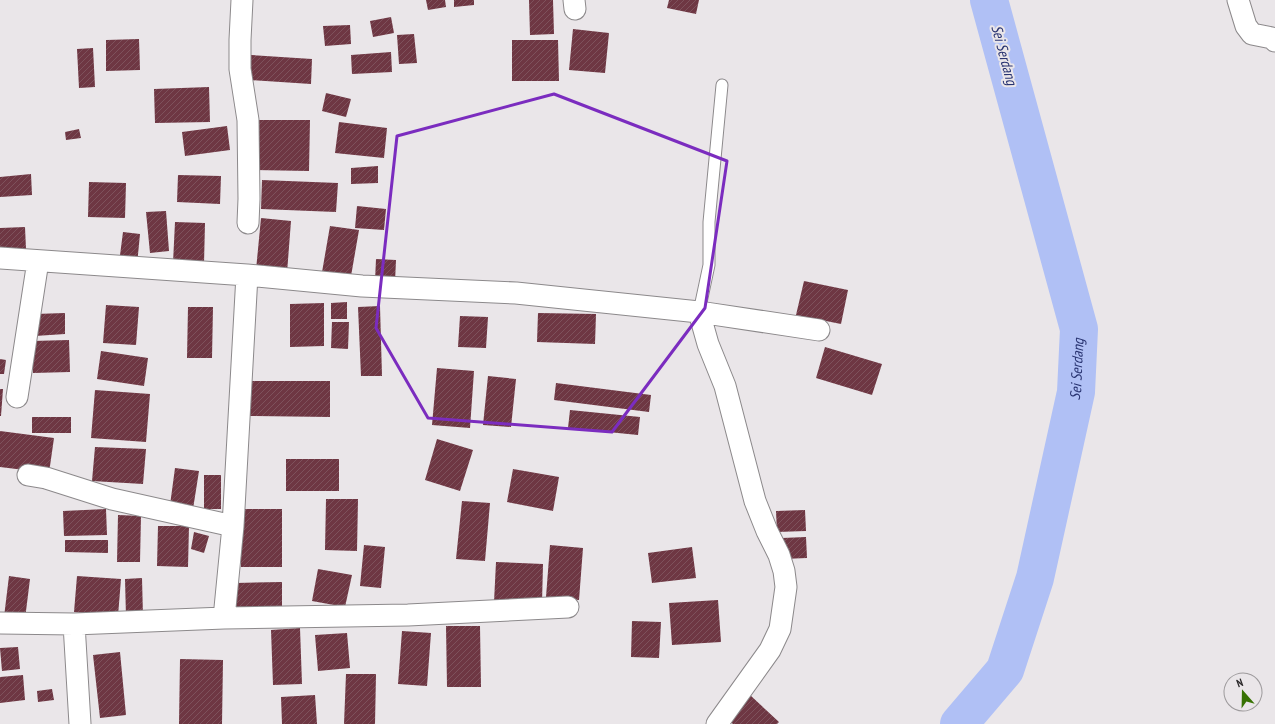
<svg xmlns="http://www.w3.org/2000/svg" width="1275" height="724" font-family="'PT Sans Narrow',sans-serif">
	<defs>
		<pattern id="building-hatch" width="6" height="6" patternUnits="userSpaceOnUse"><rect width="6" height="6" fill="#6e3743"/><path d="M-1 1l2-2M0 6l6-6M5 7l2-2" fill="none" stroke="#7e525c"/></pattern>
	</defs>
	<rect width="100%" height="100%" fill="#eae6e9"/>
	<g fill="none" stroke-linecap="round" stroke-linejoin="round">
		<path stroke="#b0c0f5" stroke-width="38" id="s1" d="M 959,724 L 1005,670 L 1035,578 L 1076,392 L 1079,329 L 989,0"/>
	</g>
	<path fill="url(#building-hatch)" d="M 426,0 L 445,0 L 446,7 L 428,10 Z
		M 454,0 L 474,0 L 474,5 L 454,7 Z
		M 529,0 L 553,0 L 554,34 L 530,35 Z
		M 669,0 L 699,0 L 696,14 L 667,8 Z
		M 391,17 L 394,33 L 373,37 L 370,21 Z
		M 350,25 L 351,44 L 325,46 L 323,26 Z
		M 573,29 L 609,33 L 605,73 L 569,70 Z
		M 414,34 L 417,63 L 399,64 L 397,35 Z
		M 139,39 L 140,70 L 106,71 L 106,40 Z
		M 512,40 L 558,40 L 559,81 L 512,81 Z
		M 93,48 L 95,87 L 79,88 L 77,49 Z
		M 391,52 L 392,72 L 352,74 L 351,55 Z
		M 251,55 L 312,59 L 311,84 L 249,80 Z
		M 209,87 L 210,122 L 155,123 L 154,89 Z
		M 326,93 L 351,99 L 346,117 L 322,111 Z
		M 254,120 L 310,120 L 309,171 L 253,170 Z
		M 339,122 L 387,128 L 384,158 L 335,153 Z
		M 227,126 L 230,150 L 185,156 L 182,132 Z
		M 79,129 L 81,138 L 66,140 L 65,132 Z
		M 378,166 L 378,183 L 351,184 L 351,168 Z
		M 31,174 L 32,195 L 0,197 L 0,177 Z
		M 178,175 L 221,176 L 220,204 L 177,202 Z
		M 262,180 L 338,183 L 336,212 L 261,209 Z
		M 89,182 L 126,183 L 125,218 L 88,217 Z
		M 357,206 L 386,209 L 384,230 L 355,228 Z
		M 166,211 L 169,251 L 150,253 L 146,212 Z
		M 261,218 L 291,221 L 287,273 L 256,270 Z
		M 175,222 L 205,223 L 204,264 L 173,263 Z
		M 330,226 L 359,230 L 350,282 L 321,278 Z
		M 25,227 L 26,249 L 0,250 L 0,228 Z
		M 123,232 L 140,234 L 137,265 L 119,263 Z
		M 376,259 L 396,260 L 395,282 L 375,281 Z
		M 804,281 L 848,290 L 841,324 L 796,315 Z
		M 347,302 L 347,319 L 331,319 L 331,303 Z
		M 324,303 L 324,346 L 290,347 L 290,304 Z
		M 106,305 L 139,307 L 136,345 L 103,343 Z
		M 380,306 L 382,376 L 361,376 L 358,307 Z
		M 188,307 L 213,307 L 212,358 L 187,358 Z
		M 65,313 L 65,334 L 35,336 L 35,314 Z
		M 538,313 L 596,314 L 595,344 L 537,342 Z
		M 460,316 L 488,317 L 486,348 L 458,347 Z
		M 332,322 L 349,322 L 348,349 L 331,348 Z
		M 69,340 L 70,372 L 33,373 L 32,341 Z
		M 825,347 L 882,364 L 872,395 L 816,378 Z
		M 101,351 L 148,358 L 144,386 L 97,379 Z
		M 0,359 L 6,360 L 4,374 L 0,374 Z
		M 437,368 L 474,371 L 470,428 L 432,425 Z
		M 488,376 L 516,379 L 511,427 L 483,425 Z
		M 250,381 L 330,381 L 330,417 L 250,416 Z
		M 556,383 L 651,395 L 649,412 L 554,400 Z
		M 0,389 L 3,389 L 1,416 L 0,416 Z
		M 95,390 L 150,394 L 146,442 L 91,438 Z
		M 570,410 L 640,417 L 638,435 L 568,428 Z
		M 32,417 L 71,417 L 71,433 L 32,433 Z
		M 0,431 L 54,438 L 49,473 L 0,467 Z
		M 437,439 L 473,450 L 460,491 L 425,480 Z
		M 95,447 L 146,449 L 143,484 L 92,481 Z
		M 286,459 L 339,459 L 339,491 L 286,491 Z
		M 175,468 L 199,471 L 193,509 L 170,505 Z
		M 513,469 L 559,477 L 553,511 L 507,502 Z
		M 204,475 L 221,475 L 221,509 L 204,509 Z
		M 326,499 L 358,499 L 357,551 L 325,550 Z
		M 462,501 L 490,503 L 485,561 L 456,559 Z
		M 106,509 L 107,535 L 64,536 L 63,511 Z
		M 241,509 L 282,509 L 282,567 L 241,567 Z
		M 805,510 L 806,531 L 777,532 L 776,511 Z
		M 118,515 L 141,516 L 140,562 L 117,562 Z
		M 158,526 L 189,526 L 188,567 L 157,566 Z
		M 194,532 L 209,536 L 204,553 L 191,549 Z
		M 806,537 L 807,558 L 783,559 L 782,538 Z
		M 65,540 L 108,540 L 108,553 L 65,552 Z
		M 364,545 L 385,547 L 381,588 L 360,586 Z
		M 550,545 L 583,548 L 579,600 L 546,597 Z
		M 692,547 L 696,578 L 652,583 L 648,553 Z
		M 496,562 L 543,564 L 542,603 L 494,602 Z
		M 318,569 L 352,575 L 345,607 L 312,601 Z
		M 9,576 L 30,579 L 25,619 L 4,617 Z
		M 77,576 L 121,579 L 118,616 L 74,612 Z
		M 142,578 L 143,616 L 126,617 L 125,579 Z
		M 282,582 L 282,609 L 235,610 L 235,583 Z
		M 718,600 L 721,642 L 672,645 L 669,603 Z
		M 632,621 L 661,622 L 659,658 L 631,657 Z
		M 446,626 L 480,626 L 481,687 L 447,687 Z
		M 300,628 L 302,684 L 273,685 L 271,630 Z
		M 402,631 L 431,633 L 427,686 L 398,684 Z
		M 347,633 L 350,668 L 318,671 L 315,635 Z
		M 18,647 L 20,669 L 2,671 L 0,648 Z
		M 120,652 L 126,715 L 100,718 L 93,655 Z
		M 180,659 L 223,660 L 222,724 L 179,724 Z
		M 346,674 L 376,674 L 375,724 L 344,724 Z
		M 23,675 L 25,700 L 0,703 L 0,677 Z
		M 52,689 L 54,700 L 38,702 L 37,691 Z
		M 315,695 L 317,724 L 282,724 L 281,697 Z
		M 750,695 L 779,722 L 777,724 L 733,724 L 727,719 Z"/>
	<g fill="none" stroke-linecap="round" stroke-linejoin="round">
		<g stroke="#8c898b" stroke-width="13">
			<path id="lane" d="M 699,312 L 709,265 L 709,222 L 722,85"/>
		</g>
		<g stroke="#8c898b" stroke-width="23">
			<path id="street" d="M 242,0 L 240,40 L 240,69 L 248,120 L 249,199 L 248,223
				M 574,0 L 575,9
				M 1238,0 L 1246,26 L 1252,34 L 1272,38 L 1275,41
				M 0,258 L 247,275 L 362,286 L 516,293 L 699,312 L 819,330
				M 699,312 L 708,344 L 725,386 L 755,501 L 767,531 L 779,555 L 784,571 L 786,587 L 780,629 L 770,650 L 717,724
				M 17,397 L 38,261
				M 28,475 L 46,478 L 112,499 L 233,526
				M 224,618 L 233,526 L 247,275
				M 0,623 L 74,624 L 224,618 L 408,615 L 568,607
				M 74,624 L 80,724"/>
		</g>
		<use href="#lane" stroke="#fff" stroke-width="11"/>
		<use href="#street" stroke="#fff" stroke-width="21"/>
	</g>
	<path fill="none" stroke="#7b2cbf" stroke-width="3" stroke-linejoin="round" d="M 554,94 L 727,161 L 705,308 L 612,432 L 428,418 L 376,328 L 397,136 Z"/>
	<g text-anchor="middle" stroke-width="4" stroke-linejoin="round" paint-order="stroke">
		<g font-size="15" font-style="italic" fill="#283371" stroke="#eae6e9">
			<text transform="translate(1004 55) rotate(75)" y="5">Sei Serdang</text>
			<text dy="5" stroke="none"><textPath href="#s1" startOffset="381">Sei Serdang</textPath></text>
		</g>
	</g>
	<g transform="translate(1243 692) rotate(340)"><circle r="19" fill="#eae6e9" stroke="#9d9a9c"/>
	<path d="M0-3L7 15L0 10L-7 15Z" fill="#377203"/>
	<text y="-6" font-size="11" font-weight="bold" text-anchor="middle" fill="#2a2829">N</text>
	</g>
</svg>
